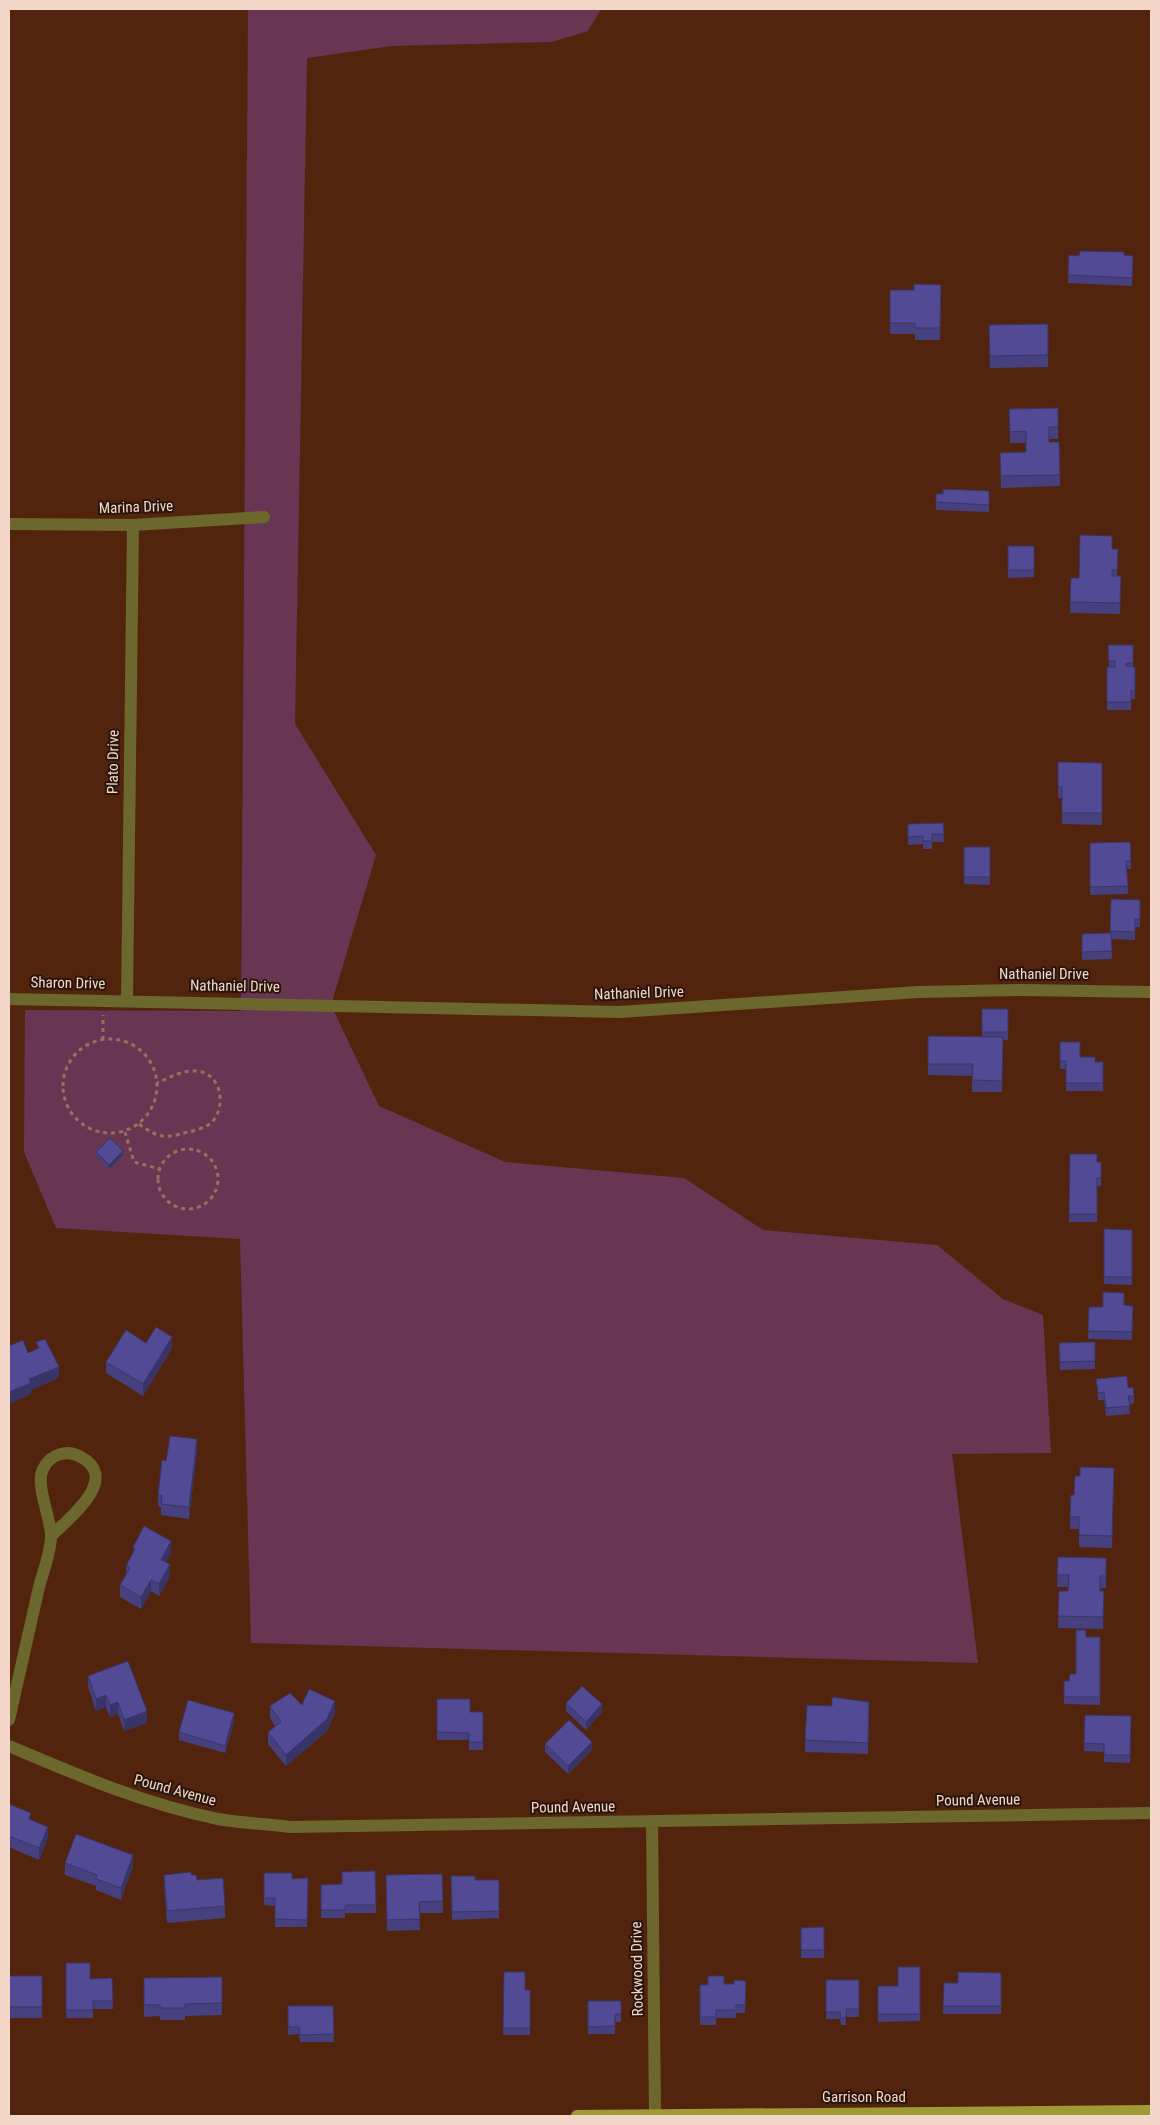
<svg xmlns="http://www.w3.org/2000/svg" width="1160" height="2125" font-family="'Roboto Condensed',sans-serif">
	<rect width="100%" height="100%" fill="#52240d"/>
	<path fill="#683653" d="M 248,9 L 601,9 L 588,31 L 552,42 L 392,46 L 307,58 L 295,724 L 376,855 L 331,1005 L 379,1106 L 505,1162 L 684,1178 L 763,1230 L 937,1245 L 1003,1299 L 1043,1315 L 1051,1453 L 952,1454 L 978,1663 L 251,1643 L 240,1239 L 56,1228 L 24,1152 L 25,1010 L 241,1011 Z"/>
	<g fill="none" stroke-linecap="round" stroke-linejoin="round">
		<path stroke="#98715e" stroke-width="3" stroke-dasharray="4 4" stroke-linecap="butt" d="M63 1086a47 47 0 1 1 94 0a47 47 0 1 1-94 0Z
			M 103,1040 L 103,1015
			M 139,1124 C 159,1138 164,1139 188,1132 C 196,1130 206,1128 212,1122 C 227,1106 221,1073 197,1071 C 183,1070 170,1077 157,1083
			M 125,1132 L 134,1162 L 160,1169
			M158 1179a30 30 0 1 1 60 0a30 30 0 1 1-60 0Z"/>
		<path stroke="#6c682d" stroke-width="12" d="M 9,524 L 133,525 L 264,517
			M 9,999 L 620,1012 L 918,992 L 1022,990 L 1151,992
			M 127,1000 L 133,525
			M 9,1720 C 19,1676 29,1632 39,1587 C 43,1572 51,1552 51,1536 C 51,1518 35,1485 43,1469 C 50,1454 67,1449 81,1457 C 121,1479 68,1519 51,1536
			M 9,1746 C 77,1775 144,1804 218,1819 C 241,1823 266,1824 290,1827 L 1151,1813
			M 652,1822 L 655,2115"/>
		<path stroke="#a09a35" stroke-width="12" d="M 577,2116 L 1151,2111"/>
	</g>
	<path fill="#47407f" d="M 1069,255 L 1133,256 L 1132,286 L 1068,283 Z
		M 941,285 L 940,340 L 915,340 L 915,334 L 890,334 L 890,290 L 914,290 Z
		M 1048,324 L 1048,367 L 990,368 L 989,325 Z
		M 1058,408 L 1058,439 L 1049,439 L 1049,442 L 1059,442 L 1060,486 L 1001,488 L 1000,453 L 1026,452 L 1026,443 L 1010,443 L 1009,409 Z
		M 989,491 L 989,512 L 936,510 L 936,494 Z
		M 1008,546 L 1034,546 L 1034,577 L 1008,578 Z
		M 1112,549 L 1118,549 L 1117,576 L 1121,576 L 1120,614 L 1070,613 L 1071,578 L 1079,578 Z
		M 1108,645 L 1133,663 L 1133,667 L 1135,667 L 1135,699 L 1131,699 L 1131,710 L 1107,710 L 1107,667 L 1109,667 Z
		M 1058,762 L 1102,763 L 1102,825 L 1062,824 L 1062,798 L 1058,798 Z
		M 943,823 L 944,842 L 932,842 L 932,849 L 923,849 L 923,844 L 908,845 L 908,824 Z
		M 1130,842 L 1131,869 L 1127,869 L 1128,894 L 1090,895 L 1090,843 Z
		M 964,847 L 990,847 L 990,885 L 964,884 Z
		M 1111,899 L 1140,900 L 1140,927 L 1135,927 L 1135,940 L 1111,939 L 1112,959 L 1082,960 L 1082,934 L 1110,933 Z
		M 982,1009 L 1008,1009 L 1008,1040 L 1003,1040 L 1002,1092 L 972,1092 L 972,1076 L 928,1075 L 928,1036 L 982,1036 Z
		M 1060,1042 L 1080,1057 L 1095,1062 L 1103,1062 L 1103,1091 L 1066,1091 L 1066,1069 L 1060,1069 Z
		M 96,1152 L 123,1155 L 109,1169 L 96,1156 Z
		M 1070,1154 L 1097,1162 L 1101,1162 L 1101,1186 L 1097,1186 L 1097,1222 L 1069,1222 Z
		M 1104,1229 L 1132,1230 L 1132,1285 L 1104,1284 Z
		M 1124,1305 L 1133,1306 L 1132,1340 L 1088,1339 L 1089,1307 L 1103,1307 Z
		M 1095,1342 L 1095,1369 L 1060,1370 L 1059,1343 Z
		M 146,1343 L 172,1348 L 143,1396 L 106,1373 L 106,1362 Z
		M 1096,1379 L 1128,1388 L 1134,1396 L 1134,1403 L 1129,1404 L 1130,1414 L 1106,1416 L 1104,1400 L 1098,1400 Z
		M 197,1451 L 189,1519 L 161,1515 L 161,1507 L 158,1506 L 158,1495 L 166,1461 Z
		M 1114,1468 L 1112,1548 L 1079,1547 L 1079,1529 L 1070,1529 L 1071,1495 L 1074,1495 L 1080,1476 Z
		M 133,1547 L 171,1553 L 166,1562 L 170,1576 L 159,1596 L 151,1591 L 141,1609 L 120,1597 L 120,1585 L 126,1575 L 126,1566 L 133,1554 Z
		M 1058,1557 L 1106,1558 L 1106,1588 L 1100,1588 L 1100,1591 L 1104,1591 L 1103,1629 L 1058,1628 L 1059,1591 L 1068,1591 L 1069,1587 L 1057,1587 Z
		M 1086,1637 L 1100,1637 L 1100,1705 L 1064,1704 L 1064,1681 L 1069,1681 L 1076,1674 Z
		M 88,1676 L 147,1723 L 124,1731 L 118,1714 L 110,1717 L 106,1707 L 96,1711 L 88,1687 Z
		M 437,1699 L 470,1712 L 483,1712 L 483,1750 L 469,1750 L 469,1740 L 437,1740 Z
		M 566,1703 L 602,1712 L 586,1730 L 566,1711 Z
		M 302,1705 L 335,1713 L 327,1731 L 286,1766 L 268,1744 L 268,1732 L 275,1726 L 270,1718 L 270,1706 Z
		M 832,1706 L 869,1714 L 868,1754 L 805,1752 L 805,1740 Z
		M 1085,1715 L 1131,1716 L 1130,1763 L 1104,1762 L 1104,1752 L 1084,1751 Z
		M 234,1721 L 225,1753 L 179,1740 L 179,1732 Z
		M 545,1744 L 592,1750 L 568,1774 L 545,1752 Z
		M 9,1804 L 31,1820 L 48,1838 L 39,1860 L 9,1847 Z
		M 65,1863 L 133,1866 L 121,1900 L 96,1890 L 96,1886 L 65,1875 Z
		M 375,1871 L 376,1913 L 345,1913 L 345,1918 L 321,1918 L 321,1885 L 342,1884 Z
		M 264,1873 L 292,1879 L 308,1878 L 307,1927 L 275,1927 L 275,1906 L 264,1905 Z
		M 442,1874 L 443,1913 L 419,1913 L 420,1930 L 387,1931 L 386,1875 Z
		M 164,1875 L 191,1875 L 225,1906 L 225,1918 L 167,1923 L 164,1886 Z
		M 451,1876 L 475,1880 L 499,1880 L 499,1918 L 452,1920 Z
		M 824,1927 L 824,1958 L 801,1958 L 801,1928 Z
		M 66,1963 L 90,1979 L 112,1978 L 113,2009 L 93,2009 L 93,2018 L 66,2018 Z
		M 920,1967 L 920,2021 L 878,2022 L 878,1986 L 898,1986 Z
		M 504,1972 L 525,1990 L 530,1990 L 530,2035 L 503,2035 Z
		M 1001,1973 L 1001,2014 L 943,2014 L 944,1983 L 958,1983 Z
		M 9,1976 L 42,1976 L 42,2018 L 9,2018 Z
		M 222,1977 L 222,2015 L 185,2016 L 185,2020 L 160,2020 L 160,2016 L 144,2017 L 144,1978 Z
		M 826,1980 L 859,1980 L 859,2017 L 846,2017 L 846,2025 L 841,2025 L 840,2019 L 826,2019 Z
		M 746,1981 L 745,2013 L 736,2013 L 736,2018 L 716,2018 L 716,2025 L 700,2025 L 700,1985 L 734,1984 Z
		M 588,2001 L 621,2001 L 621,2022 L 615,2022 L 615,2034 L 588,2034 Z
		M 288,2006 L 333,2006 L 334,2042 L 300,2042 L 299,2034 L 288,2035 Z"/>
	<path fill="#393468" d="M 123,1151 L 123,1155 L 109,1169 L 109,1165 Z
		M 172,1337 L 172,1348 L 143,1396 L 143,1384 Z
		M 59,1367 L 59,1378 L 31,1390 L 31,1394 L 9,1404 L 9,1392 L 29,1379 Z
		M 197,1439 L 197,1451 L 189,1519 L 189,1507 Z
		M 171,1541 L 171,1553 L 161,1571 L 161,1560 Z
		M 170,1564 L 170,1576 L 159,1596 L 159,1584 Z
		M 151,1580 L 151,1591 L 141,1609 L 141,1597 Z
		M 106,1695 L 106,1707 L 96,1711 L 96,1699 Z
		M 335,1701 L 335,1713 L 327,1731 L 286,1766 L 286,1755 Z
		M 118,1702 L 118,1714 L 110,1717 L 110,1705 Z
		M 602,1704 L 602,1712 L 586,1730 L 586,1722 Z
		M 147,1711 L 147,1723 L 124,1731 L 124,1720 Z
		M 234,1713 L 234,1721 L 225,1753 L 225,1746 Z
		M 592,1742 L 592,1750 L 568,1774 L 568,1766 Z
		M 48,1827 L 48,1838 L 39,1860 L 39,1848 Z
		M 133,1855 L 133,1866 L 121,1900 L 121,1888 Z"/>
	<path fill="#524a94" stroke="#393468" d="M 1080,251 L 1124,252 L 1124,255 L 1133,256 L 1132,278 L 1068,275 L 1069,255 L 1079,256 Z
		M 914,284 L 941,285 L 940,328 L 915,328 L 915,323 L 890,323 L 890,290 L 914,290 Z
		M 1048,324 L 1048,355 L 990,356 L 989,325 Z
		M 1058,408 L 1058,427 L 1049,427 L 1049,442 L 1059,442 L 1060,475 L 1001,476 L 1000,453 L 1026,452 L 1026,431 L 1010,432 L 1009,409 Z
		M 943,489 L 989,491 L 989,505 L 936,502 L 936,494 L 943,494 Z
		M 1080,535 L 1112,536 L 1112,549 L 1118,549 L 1117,570 L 1112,570 L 1112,576 L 1121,576 L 1120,603 L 1070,602 L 1071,578 L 1079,578 Z
		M 1008,546 L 1034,546 L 1034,570 L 1008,570 Z
		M 1108,645 L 1133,645 L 1133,663 L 1126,663 L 1126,666 L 1135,667 L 1135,691 L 1131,691 L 1131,702 L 1107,702 L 1107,667 L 1115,667 L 1115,661 L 1109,661 Z
		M 1058,762 L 1102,763 L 1102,813 L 1062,813 L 1062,787 L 1058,787 Z
		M 943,823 L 944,834 L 932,834 L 932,841 L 923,841 L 923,836 L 908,837 L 908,824 Z
		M 1130,842 L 1131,861 L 1126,861 L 1128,886 L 1090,887 L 1090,843 Z
		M 964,847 L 990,847 L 990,877 L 964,877 Z
		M 1111,899 L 1140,900 L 1140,919 L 1135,919 L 1135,932 L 1110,931 Z
		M 1111,933 L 1112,951 L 1082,952 L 1082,934 Z
		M 982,1009 L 1008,1009 L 1008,1032 L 982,1032 Z
		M 928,1036 L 1003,1037 L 1002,1081 L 972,1080 L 973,1064 L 928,1064 Z
		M 1060,1042 L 1080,1042 L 1080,1057 L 1095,1057 L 1095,1062 L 1103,1062 L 1103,1083 L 1066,1083 L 1066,1061 L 1060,1061 Z
		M 110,1138 L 123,1151 L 109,1165 L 96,1152 Z
		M 1070,1154 L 1097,1154 L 1097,1162 L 1101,1162 L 1101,1178 L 1097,1178 L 1097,1214 L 1069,1214 Z
		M 1104,1229 L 1132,1230 L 1132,1277 L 1104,1277 Z
		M 1103,1292 L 1124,1293 L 1124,1305 L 1133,1306 L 1132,1332 L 1088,1331 L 1089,1307 L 1103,1307 Z
		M 156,1327 L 172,1337 L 143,1384 L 106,1362 L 126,1330 L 146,1343 Z
		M 45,1339 L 59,1367 L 29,1379 L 31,1383 L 9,1392 L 9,1346 L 23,1340 L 28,1353 L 39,1348 L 36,1342 Z
		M 1095,1342 L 1095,1361 L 1060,1362 L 1059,1343 Z
		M 1127,1376 L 1128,1388 L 1133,1387 L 1134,1396 L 1128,1396 L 1130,1406 L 1106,1408 L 1104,1392 L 1098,1393 L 1096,1379 Z
		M 170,1436 L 197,1439 L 189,1507 L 161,1504 L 162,1495 L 158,1495 L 162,1460 L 166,1461 Z
		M 1080,1467 L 1114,1468 L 1112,1536 L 1079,1535 L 1079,1517 L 1070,1517 L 1071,1495 L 1074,1495 L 1075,1476 L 1080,1476 Z
		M 144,1526 L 171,1541 L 161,1560 L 170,1564 L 159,1584 L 151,1580 L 141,1597 L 120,1585 L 130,1568 L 126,1566 L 135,1549 L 133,1547 Z
		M 1058,1557 L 1106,1558 L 1106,1576 L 1100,1576 L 1100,1591 L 1104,1591 L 1103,1617 L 1058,1616 L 1059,1591 L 1068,1591 L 1069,1575 L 1057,1575 Z
		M 1076,1630 L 1086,1630 L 1086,1637 L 1100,1637 L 1100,1697 L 1064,1697 L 1064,1681 L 1069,1681 L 1070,1674 L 1076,1674 Z
		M 128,1661 L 147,1711 L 124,1720 L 118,1702 L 110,1705 L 106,1695 L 96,1699 L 88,1676 Z
		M 582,1686 L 602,1704 L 586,1722 L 566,1703 Z
		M 309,1689 L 335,1701 L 327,1719 L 286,1755 L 268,1732 L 281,1722 L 270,1706 L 290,1693 L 302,1705 Z
		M 832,1697 L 869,1702 L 868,1743 L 805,1740 L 807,1705 L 832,1706 Z
		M 437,1699 L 470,1699 L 470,1712 L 483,1712 L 483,1742 L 469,1742 L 469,1733 L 437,1732 Z
		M 188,1700 L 234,1713 L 225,1746 L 179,1732 Z
		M 1085,1715 L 1131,1716 L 1130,1755 L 1104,1755 L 1104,1744 L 1084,1743 Z
		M 569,1720 L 592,1742 L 568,1766 L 545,1744 Z
		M 9,1804 L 31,1813 L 29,1819 L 48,1827 L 39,1848 L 9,1836 Z
		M 76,1834 L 133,1855 L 121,1888 L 96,1879 L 97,1875 L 65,1863 Z
		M 375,1871 L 376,1905 L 345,1905 L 345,1910 L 321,1910 L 321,1885 L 342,1884 L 342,1872 Z
		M 191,1872 L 191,1875 L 196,1875 L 197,1880 L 223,1878 L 225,1906 L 167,1911 L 164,1875 Z
		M 264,1873 L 292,1873 L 292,1879 L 308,1878 L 307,1920 L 275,1919 L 275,1898 L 264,1898 Z
		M 442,1874 L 443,1901 L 419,1902 L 420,1919 L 387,1920 L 386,1875 Z
		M 451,1876 L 475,1876 L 475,1880 L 499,1880 L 499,1911 L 452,1912 Z
		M 824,1927 L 824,1950 L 801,1950 L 801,1928 Z
		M 66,1963 L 90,1963 L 90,1979 L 112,1978 L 113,2001 L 93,2001 L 93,2010 L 66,2010 Z
		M 898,1967 L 920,1967 L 920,2014 L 878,2014 L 878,1986 L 898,1986 Z
		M 504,1972 L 525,1972 L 525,1990 L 530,1990 L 530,2028 L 503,2028 Z
		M 958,1972 L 1001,1973 L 1001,2006 L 943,2006 L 944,1983 L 958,1983 Z
		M 9,1976 L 42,1976 L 42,2007 L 9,2007 Z
		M 708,1976 L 724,1976 L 724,1984 L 734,1984 L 734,1980 L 746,1981 L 745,2005 L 736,2005 L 736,2010 L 716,2010 L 716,2017 L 700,2017 L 700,1985 L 708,1985 Z
		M 222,1977 L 222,2003 L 185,2004 L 185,2008 L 160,2008 L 160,2005 L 144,2005 L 144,1978 Z
		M 826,1980 L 859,1980 L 859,2009 L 846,2009 L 846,2018 L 841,2018 L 840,2012 L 826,2012 Z
		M 588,2001 L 621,2001 L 621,2014 L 615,2014 L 615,2026 L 588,2027 Z
		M 288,2006 L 333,2006 L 334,2034 L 300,2035 L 299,2027 L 288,2027 Z"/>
	<g text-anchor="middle" stroke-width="4" stroke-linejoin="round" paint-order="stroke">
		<g font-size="15" fill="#f4d6c9" stroke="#29150b">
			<text transform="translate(136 507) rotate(-2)" y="5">Marina Drive</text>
			<text transform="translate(113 762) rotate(-89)" y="5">Plato Drive</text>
			<text x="1044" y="979">Nathaniel Drive</text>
			<text transform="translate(68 983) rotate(1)" y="5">Sharon Drive</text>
			<text transform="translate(235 986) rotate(1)" y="5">Nathaniel Drive</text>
			<text transform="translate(639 993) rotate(-2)" y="5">Nathaniel Drive</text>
			<text transform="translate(175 1790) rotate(15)" y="5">Pound Avenue</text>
			<text transform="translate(978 1800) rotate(-1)" y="5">Pound Avenue</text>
			<text transform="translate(573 1807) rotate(-1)" y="5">Pound Avenue</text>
			<text transform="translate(637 1969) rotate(-91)" y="5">Rockwood Drive</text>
			<text x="864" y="2102">Garrison Road</text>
		</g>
	</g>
	<rect width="1160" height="2125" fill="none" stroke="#f4d6c9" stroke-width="20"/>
</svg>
